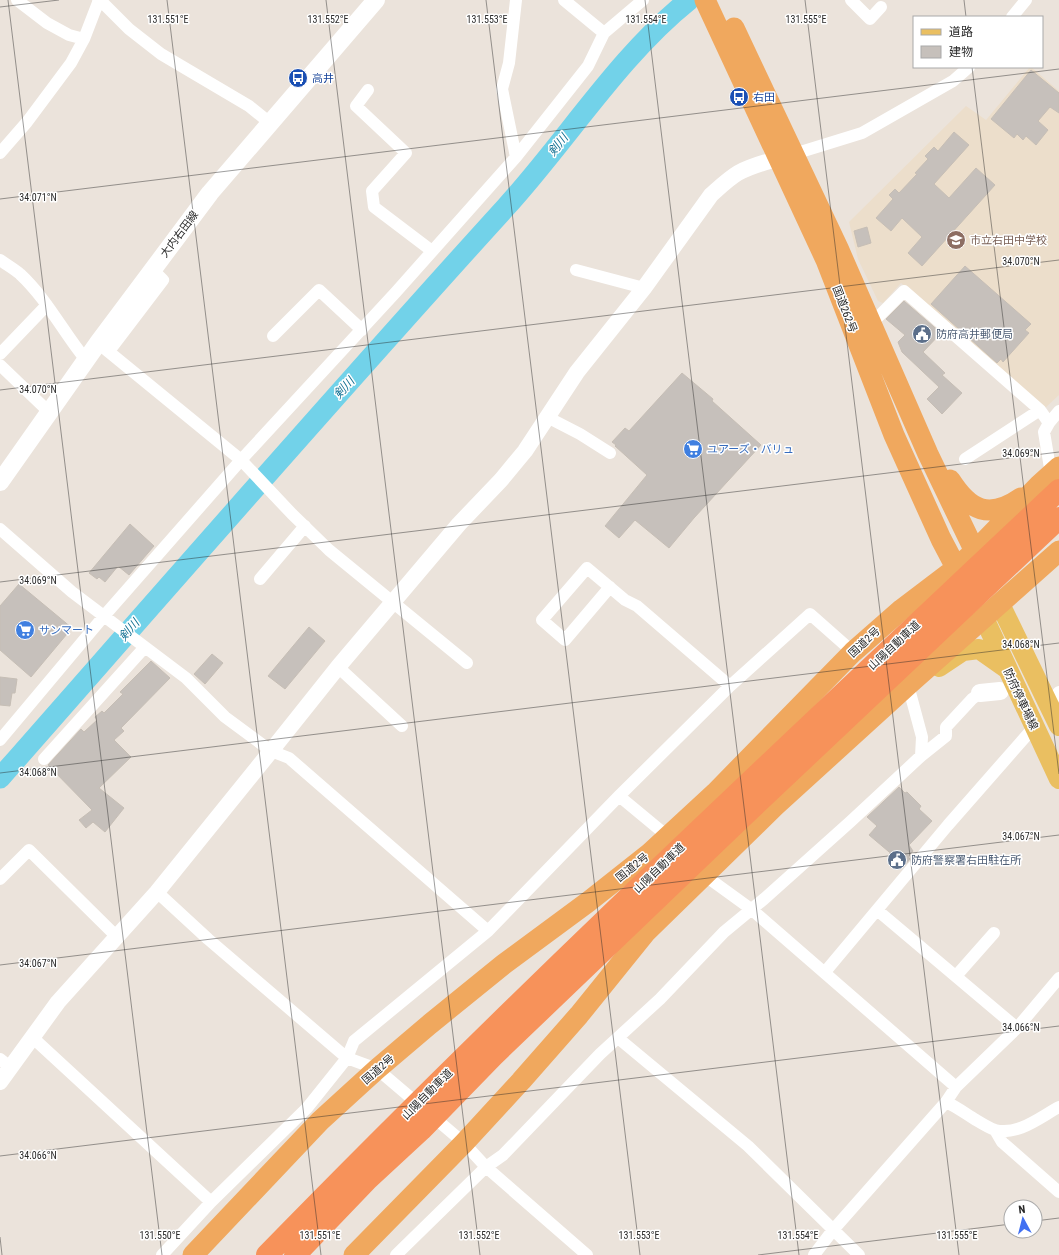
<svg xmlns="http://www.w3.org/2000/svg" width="1059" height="1255" font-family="'Roboto Condensed','Noto Sans JP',sans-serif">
	<rect width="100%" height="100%" fill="#ebe3db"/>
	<path fill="#ecdecb" d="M 1030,67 L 1031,67 L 1059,91 L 1059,395 L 1043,410 L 901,283 L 883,303 L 878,301 L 858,259 L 849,222 L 966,106 L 986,120 Z"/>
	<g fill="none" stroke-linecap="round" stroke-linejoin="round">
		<path stroke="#72d2e9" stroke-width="21" d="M 0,778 C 168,587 335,395 506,207 C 567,140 619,56 689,0"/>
	</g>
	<path fill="#c6c0bb" stroke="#c6beb5" d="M 1031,70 L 1059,93 L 1059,113 L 1050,107 L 1038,121 L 1048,130 L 1036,145 L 1026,136 L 1023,140 L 1017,134 L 1014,138 L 991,119 Z
		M 954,132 L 969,145 L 934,184 L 949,198 L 976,168 L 995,185 L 922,266 L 908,253 L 922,237 L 902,218 L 891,231 L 876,218 L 893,199 L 889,195 L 895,189 L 899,193 L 917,174 L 915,173 L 928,159 L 925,156 L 934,147 L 938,151 Z
		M 867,227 L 871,243 L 858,247 L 854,231 Z
		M 965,266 L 1031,324 L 1025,330 L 1029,333 L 1003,362 L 1001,359 L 997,363 L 931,304 Z
		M 904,301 L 941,333 L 923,352 L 945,373 L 942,375 L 962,393 L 942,414 L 927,399 L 939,387 L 902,352 L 898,342 L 905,335 L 886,319 Z
		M 682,373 L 713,399 L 712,401 L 761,445 L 694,518 L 669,548 L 635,520 L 619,538 L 605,526 L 647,475 L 615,446 L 616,445 L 612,442 L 625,428 L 629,431 Z
		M 130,524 L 154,546 L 129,575 L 118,566 L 105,582 L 99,577 L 97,579 L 89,573 Z
		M 19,584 L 72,628 L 31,677 L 0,650 L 0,606 Z
		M 309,627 L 325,641 L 285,689 L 268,676 Z
		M 212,654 L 223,663 L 205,684 L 194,674 Z
		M 151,661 L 170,678 L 121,728 L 124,731 L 114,740 L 131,757 L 99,788 L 124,808 L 105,832 L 93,822 L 86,828 L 79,820 L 92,810 L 48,765 L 81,729 L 84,732 L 97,720 L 95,717 L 102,711 L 104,713 L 123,694 L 120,692 Z
		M 0,677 L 17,679 L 15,693 L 12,693 L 10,706 L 0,705 Z
		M 899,787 L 905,793 L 907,792 L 921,806 L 919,809 L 932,821 L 909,845 L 913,851 L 908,857 L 910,859 L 904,866 L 900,863 L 901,862 L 869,835 L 877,826 L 867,817 Z"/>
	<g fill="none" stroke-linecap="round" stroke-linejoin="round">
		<path stroke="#fff" stroke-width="12" d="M 17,0 L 47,23 L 69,35 L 84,39
			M 564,0 L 604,33
			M 851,0 L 870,19 L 881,7
			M 98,2 L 105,5 L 129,29 L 161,54 L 249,106 L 270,123
			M 1012,17 L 1026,0
			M 368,90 L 356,106 L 406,153 L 372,191 L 374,207 L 432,251
			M 0,153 L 27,122 L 71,63 L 84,39 L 99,0
			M 794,154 L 862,133 L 953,81 L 969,67
			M 516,157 L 502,89 L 509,63 L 516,0
			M 0,260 C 7,265 14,269 20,274 C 47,299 63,332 86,360
			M 576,270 L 644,288
			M 871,324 L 904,291 L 1040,410 L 1049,423
			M 273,336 L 319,290 L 362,330
			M 98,343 L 241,460 L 292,514 L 329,550 L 467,663
			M 109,351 L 163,280 L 152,269
			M 0,354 L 47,305
			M 0,365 L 49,412
			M 547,417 L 580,434 L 610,453
			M 965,459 L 1040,410
			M 1051,474 L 1044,432 L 1049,423 L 1059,411
			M 0,529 L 72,592 L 186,678 L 225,717 L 271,751 L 289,758 L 488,931
			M 260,579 L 305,526
			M 610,587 L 565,640 L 542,620 L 587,568 L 625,600 L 637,606 L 730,686
			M 338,667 L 402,726
			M 908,685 L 922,737 L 921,756
			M 1048,705 L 1059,692
			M 0,740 L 104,616 L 241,460 L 396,292 L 516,157 L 588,66 L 604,33 L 643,0
			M 44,759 L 145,647
			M 619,796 L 660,830
			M 0,879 L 29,850 L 116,936
			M 711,880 L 751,909 L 956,1087
			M 157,892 L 208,939 L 347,1058 L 377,1069 L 464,1143 L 486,1167 L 587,1255
			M 877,910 L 1017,1028
			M 825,972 L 948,825 L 1034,727
			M 956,976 L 994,933
			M 32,1037 L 211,1202
			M 618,1038 L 748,1146 L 859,1255
			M 0,1059 L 10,1067
			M 946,1102 C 957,1107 966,1114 976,1120 C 981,1123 989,1128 995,1130 C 1018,1136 1040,1117 1059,1107
			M 995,1130 L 1002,1142 L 1059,1192
			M 162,1255 L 211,1202 L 307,1108 L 347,1058 L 354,1041 L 488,931 L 619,796 L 730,686 L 810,614 L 853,652
			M 396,1255 L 486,1167 L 503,1155 L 600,1054 L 660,999 L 724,932 L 764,899 L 850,822 L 921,756 L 946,736 L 946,727 L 972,699 L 980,693
			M 814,1255 L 833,1230 L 946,1102 L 956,1087 L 1017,1028 L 1059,978"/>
		<path stroke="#fff" stroke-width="16" d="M 0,1082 L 58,1002 L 157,892 L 271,751 L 338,667 L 459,524 L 501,480 L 525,451 L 577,372 L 644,288 L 711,195 C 720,187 728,179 738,173 C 753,165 772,160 789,156"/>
		<path stroke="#fff" stroke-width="18" d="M 0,482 L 98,343 L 210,193 L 376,0
			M 980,693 L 1000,691"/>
		<path stroke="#eabf61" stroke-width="20" d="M 1000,604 L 1059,726
			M 984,618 L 1059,779
			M 939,667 L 963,651 L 979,649 L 1006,668"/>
		<path stroke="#f0a85e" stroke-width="21" d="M 705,0 L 826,260 L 894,435 L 941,539 L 962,579
			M 734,28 L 838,248 L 928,454 L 980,562
			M 950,480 C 970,511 989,520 1021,498
			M 193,1255 L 320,1121 L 377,1069 L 430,1024 L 504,964 L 588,902 L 650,853 L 715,793 L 853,652 L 902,609 L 956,568 L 975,551 L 1039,485 L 1059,467
			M 354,1255 L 464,1143 L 521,1081 L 579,1015 L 646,932 L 775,806 L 908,685 L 1059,551"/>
		<path stroke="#f7925a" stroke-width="22" d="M 267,1255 C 523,992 792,742 1059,490
			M 295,1255 L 368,1179 L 421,1130 L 493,1056 L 736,823 L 1059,518"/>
	</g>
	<path fill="none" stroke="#292929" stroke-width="1" stroke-opacity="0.45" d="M 8,0 L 162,1255M 167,0 L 321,1255M 326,0 L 480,1255M 486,0 L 640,1255M 645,0 L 799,1255M 805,0 L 959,1255M 964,0 L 966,17M 0,7 L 59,0M 972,67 L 1059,774M 0,199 L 1059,69M 0,390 L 1059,260M 0,582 L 1059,452M 0,773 L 1059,643M 0,965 L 1059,835M 0,1156 L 1059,1026M 1035,1221 L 1059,1218M 0,1237 L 2,1255M 758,1255 L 1011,1224"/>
	<defs>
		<g id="bus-disc" transform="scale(1)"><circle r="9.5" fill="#1a4fb4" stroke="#fff"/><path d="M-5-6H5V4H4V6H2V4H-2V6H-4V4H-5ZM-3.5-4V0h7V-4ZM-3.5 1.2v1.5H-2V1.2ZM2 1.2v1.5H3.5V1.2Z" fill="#fff"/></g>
		<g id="school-disc" transform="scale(1)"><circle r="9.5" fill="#8d6e63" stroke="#fff"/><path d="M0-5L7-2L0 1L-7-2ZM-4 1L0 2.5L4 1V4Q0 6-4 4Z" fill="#fff"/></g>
		<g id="civic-disc" transform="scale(1)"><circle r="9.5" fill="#5c6f8a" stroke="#fff"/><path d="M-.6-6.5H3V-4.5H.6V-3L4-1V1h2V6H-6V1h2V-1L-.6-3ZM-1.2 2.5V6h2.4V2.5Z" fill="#fff"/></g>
		<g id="supermarket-disc" transform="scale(1)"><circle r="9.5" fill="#3f7fe0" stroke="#fff"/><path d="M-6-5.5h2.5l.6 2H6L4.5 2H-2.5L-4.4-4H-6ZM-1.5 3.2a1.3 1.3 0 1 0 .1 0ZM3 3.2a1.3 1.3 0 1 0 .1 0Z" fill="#fff"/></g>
	</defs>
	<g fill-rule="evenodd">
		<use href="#bus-disc" x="298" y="78"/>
		<use href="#bus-disc" x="739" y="97"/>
		<use href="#school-disc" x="956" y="240"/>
		<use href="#civic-disc" x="922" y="334"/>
		<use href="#supermarket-disc" x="693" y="449"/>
		<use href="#supermarket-disc" x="25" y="630"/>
		<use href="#civic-disc" x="897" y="860"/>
	</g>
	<g text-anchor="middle" stroke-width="3" stroke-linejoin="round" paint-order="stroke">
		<g font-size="11" fill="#164399" stroke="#fff" text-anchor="start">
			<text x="312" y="82">高井</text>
			<text x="753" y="101">右田</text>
		</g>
		<g font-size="11" fill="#292929" stroke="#fff">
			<text transform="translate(179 234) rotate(-53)" y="4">大内右田線</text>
			<text transform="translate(845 309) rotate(69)" y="4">国道262号</text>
			<text transform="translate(864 642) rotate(-43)" y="4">国道2号</text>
			<text transform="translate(894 645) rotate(-43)" y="4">山陽自動車道</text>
			<text transform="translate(1021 699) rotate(65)" y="4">防府停車場線</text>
			<text transform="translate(632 867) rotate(-39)" y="4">国道2号</text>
			<text transform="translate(659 868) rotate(-44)" y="4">山陽自動車道</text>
			<text transform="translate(378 1069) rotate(-41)" y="4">国道2号</text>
			<text transform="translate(427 1094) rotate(-45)" y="4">山陽自動車道</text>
		</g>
		<g font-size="11" fill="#785e54" stroke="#fff" text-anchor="start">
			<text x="970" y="244">市立右田中学校</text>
		</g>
		<g font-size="11" fill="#4e5e75" stroke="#fff" text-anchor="start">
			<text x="936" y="338">防府高井郵便局</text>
			<text x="911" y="864">防府警察署右田駐在所</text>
		</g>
		<g font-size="11" fill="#366cbe" stroke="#fff" text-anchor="start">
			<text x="707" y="453">ユアーズ・バリュ</text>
			<text x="39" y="634">サンマート</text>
		</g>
		<g font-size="12" font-style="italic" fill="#137193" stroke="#fff">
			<text transform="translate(558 145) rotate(-51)" y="4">剣川</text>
			<text transform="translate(344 388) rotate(-48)" y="4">剣川</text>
			<text transform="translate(129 630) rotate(-49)" y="4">剣川</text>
		</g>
	</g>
	<g font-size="10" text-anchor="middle" fill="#292929" stroke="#fff" stroke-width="3" stroke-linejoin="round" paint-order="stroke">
		<text x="168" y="23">131.551°E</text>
		<text x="328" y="23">131.552°E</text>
		<text x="487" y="23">131.553°E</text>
		<text x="646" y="23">131.554°E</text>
		<text x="806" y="23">131.555°E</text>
		<text x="38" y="201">34.071°N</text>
		<text x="1021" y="265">34.070°N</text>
		<text x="38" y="393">34.070°N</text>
		<text x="1021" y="457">34.069°N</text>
		<text x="38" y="584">34.069°N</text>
		<text x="1021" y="648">34.068°N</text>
		<text x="38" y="776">34.068°N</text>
		<text x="1021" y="840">34.067°N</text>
		<text x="38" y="967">34.067°N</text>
		<text x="1021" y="1031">34.066°N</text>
		<text x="38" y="1159">34.066°N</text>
		<text x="160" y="1239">131.550°E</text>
		<text x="320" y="1239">131.551°E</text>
		<text x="479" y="1239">131.552°E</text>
		<text x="639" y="1239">131.553°E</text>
		<text x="798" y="1239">131.554°E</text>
		<text x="957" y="1239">131.555°E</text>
	</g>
	<rect x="913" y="16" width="130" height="52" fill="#ffffff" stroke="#a9a9a9"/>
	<rect x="921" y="29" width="20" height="6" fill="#eabf61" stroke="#a9a9a9"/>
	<text x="949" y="36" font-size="12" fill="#292929">道路</text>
	<rect x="921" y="46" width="20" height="12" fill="#c6c0bb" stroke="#a9a9a9"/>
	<text x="949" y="56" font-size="12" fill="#292929">建物</text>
	<g transform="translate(1023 1219) rotate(353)"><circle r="19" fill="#ffffff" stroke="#a9a9a9"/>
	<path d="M0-3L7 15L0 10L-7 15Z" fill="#4170f2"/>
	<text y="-6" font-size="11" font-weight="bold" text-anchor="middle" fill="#292929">N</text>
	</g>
</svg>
